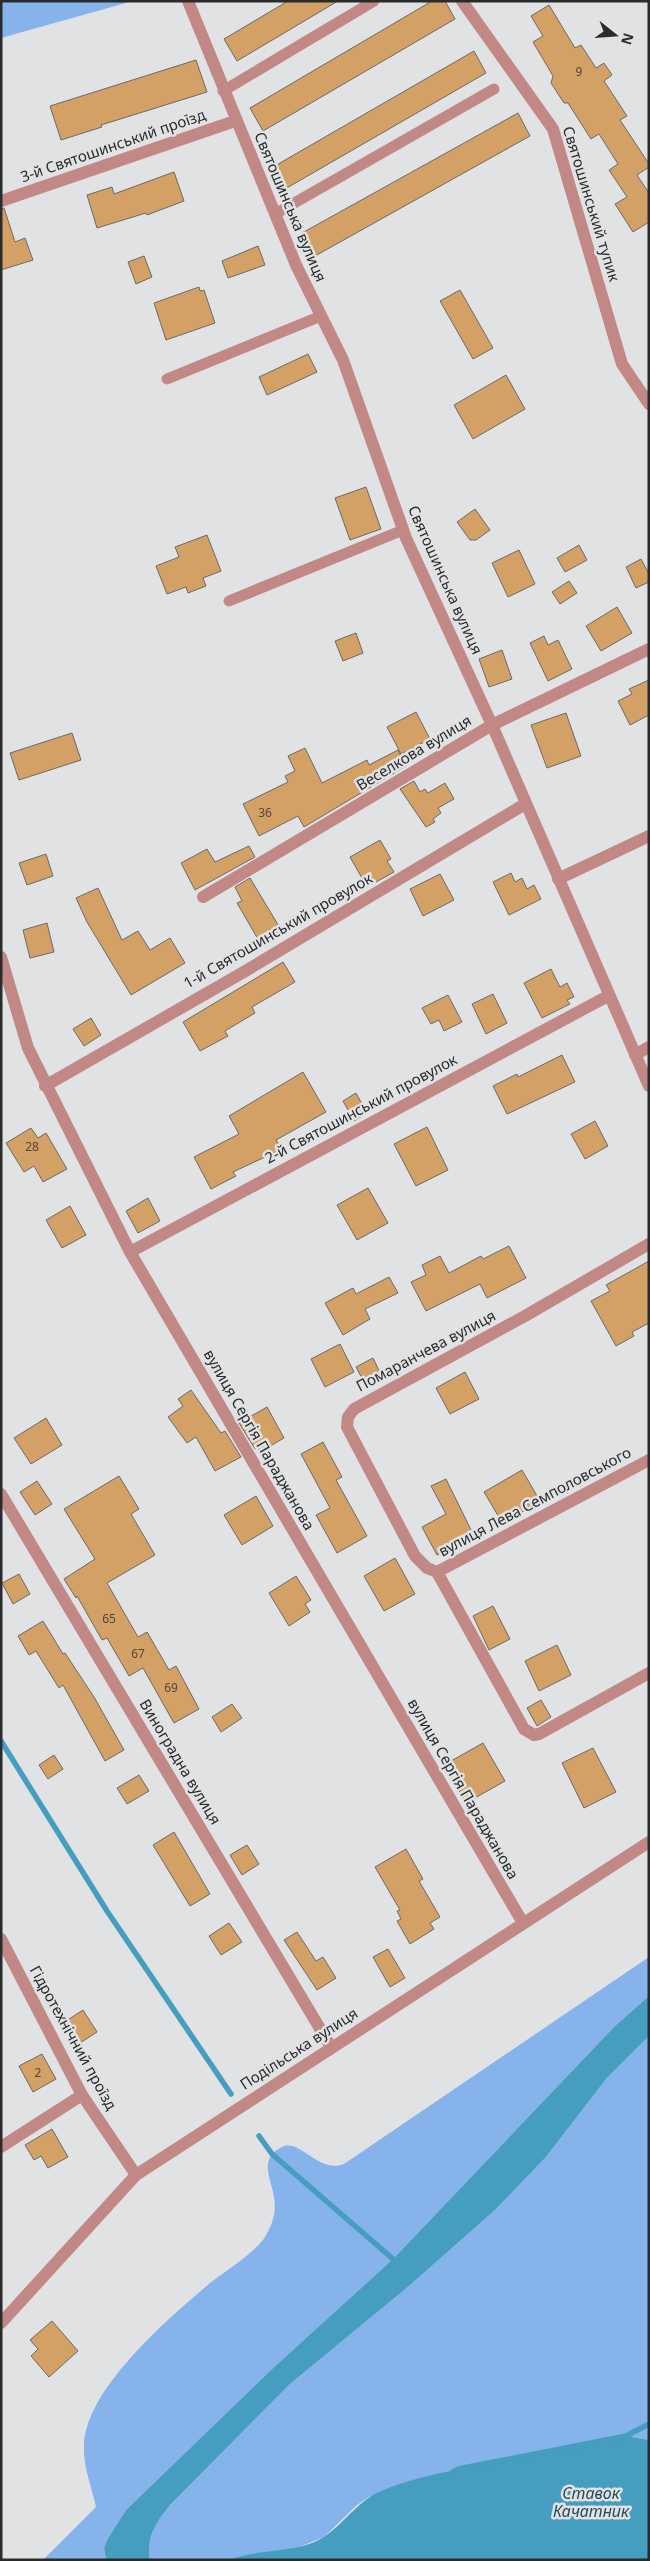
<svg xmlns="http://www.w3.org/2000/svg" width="650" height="2561" font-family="'Noto Sans',sans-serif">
	<rect width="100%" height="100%" fill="#e0e2e4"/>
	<path fill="#86b3eb" d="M 1,1 L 133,1 L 1,38 Z
		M 649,1957 L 649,1996 L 615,2026 L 393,2259 L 272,2369 L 126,2510 L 107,2540 L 104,2548 L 106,2560 L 43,2560 L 96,2507 C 92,2488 83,2466 84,2447 C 84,2390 169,2318 210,2283 C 226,2271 251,2255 263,2240 C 272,2227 277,2212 274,2197 C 271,2178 258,2159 282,2147 C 300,2138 318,2174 344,2164 Z
		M 649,2036 L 649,2440 L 626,2436 L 458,2469 L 406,2482 L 369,2497 L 357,2505 L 324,2537 L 294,2549 L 250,2554 L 230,2560 L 150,2560 C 146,2536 156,2523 170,2505 L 290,2384 L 409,2286 L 495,2210 L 546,2157 L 606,2079 Z"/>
	<path fill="#459ebf" d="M 649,1996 L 649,2036 L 606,2079 L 546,2157 L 495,2210 L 409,2286 L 290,2384 L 170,2505 C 156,2523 146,2536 150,2560 L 106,2560 L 104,2548 L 107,2540 L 126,2510 L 272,2369 L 393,2259 L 615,2026 Z
		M 626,2436 L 649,2440 L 649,2560 L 230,2560 C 256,2549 286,2553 312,2543 C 339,2533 353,2503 381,2491 C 416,2476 455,2470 492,2463 C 536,2454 581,2445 626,2436 Z"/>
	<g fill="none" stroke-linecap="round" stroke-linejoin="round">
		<path stroke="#459ebf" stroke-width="5.5" d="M 1,1741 L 107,1911 L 231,2094
			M 259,2136 L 272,2154 L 393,2259
			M 453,2472 L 458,2469 L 626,2436 L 649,2424"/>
	</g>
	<path fill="#d3a066" stroke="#6b6a68" d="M 288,1 L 338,1 L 237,61 L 224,39 Z
		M 432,1 L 445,1 L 455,19 L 263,131 L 250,108 Z
		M 549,5 L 575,48 L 581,45 L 596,68 L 604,63 L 612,75 L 604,81 L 627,116 L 620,120 L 649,164 L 649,167 L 637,175 L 649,193 L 649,222 L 633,232 L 615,204 L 627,197 L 609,170 L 618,164 L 599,134 L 591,139 L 568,103 L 564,103 L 551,83 L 553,76 L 533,42 L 543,36 L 531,16 Z
		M 474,51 L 486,73 L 285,189 L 273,167 Z
		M 196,60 L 207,92 L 101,125 L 102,127 L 61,140 L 50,106 Z
		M 518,113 L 530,136 L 315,256 L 302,233 Z
		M 174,172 L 184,201 L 147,215 L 146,213 L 97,228 L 87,195 L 112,187 L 114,194 Z
		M 4,208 L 15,242 L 25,238 L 33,260 L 1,270 L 1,209 Z
		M 258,246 L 265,265 L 228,278 L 222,261 Z
		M 144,256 L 152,277 L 136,284 L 128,262 Z
		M 199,287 L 200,291 L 204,290 L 215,323 L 166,340 L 154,303 Z
		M 460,290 L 493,348 L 473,359 L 440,301 Z
		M 308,354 L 317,372 L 267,395 L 259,377 Z
		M 506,375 L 525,409 L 473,439 L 454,405 Z
		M 366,487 L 381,529 L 350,540 L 335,498 Z
		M 475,509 L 490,530 L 476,540 L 470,540 L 457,522 Z
		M 207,535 L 221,571 L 203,578 L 206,586 L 188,593 L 186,587 L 167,594 L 156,566 L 179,557 L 175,547 Z
		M 579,545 L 587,560 L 565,572 L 557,558 Z
		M 519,550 L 535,584 L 508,597 L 492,563 Z
		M 641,559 L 649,574 L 649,582 L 636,588 L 626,567 Z
		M 569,581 L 577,593 L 560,604 L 552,592 Z
		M 617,607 L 632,633 L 601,651 L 586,626 Z
		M 356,633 L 363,653 L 343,661 L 335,641 Z
		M 544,636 L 548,645 L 558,640 L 572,669 L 548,681 L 530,643 Z
		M 502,650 L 512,679 L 489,687 L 479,659 Z
		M 649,680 L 649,715 L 630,725 L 618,701 L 632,694 L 629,689 Z
		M 416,712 L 430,739 L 401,754 L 387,727 Z
		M 566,713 L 581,756 L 547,768 L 531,725 Z
		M 72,733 L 81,760 L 19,780 L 10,753 Z
		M 305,748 L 322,783 L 367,760 L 369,765 L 398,750 L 406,766 L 304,827 L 298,816 L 259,836 L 243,804 L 288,782 L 285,776 L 295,771 L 288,756 Z
		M 414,781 L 420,792 L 425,789 L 428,793 L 445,783 L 454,799 L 438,808 L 441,813 L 433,819 L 435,822 L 426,827 L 400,789 Z
		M 380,840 L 391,859 L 387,861 L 394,872 L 367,887 L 350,857 Z
		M 249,846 L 255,857 L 195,890 L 181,863 L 207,849 L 215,862 Z
		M 46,854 L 53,876 L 27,885 L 19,863 Z
		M 511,873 L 515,882 L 522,878 L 527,889 L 534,885 L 541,899 L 509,915 L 493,882 Z
		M 440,874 L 454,900 L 423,916 L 410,889 Z
		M 250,878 L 283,933 L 262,946 L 237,903 L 242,901 L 235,887 Z
		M 98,888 L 122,940 L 138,931 L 150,950 L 170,938 L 185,963 L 131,995 L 87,922 L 76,898 Z
		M 47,923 L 54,952 L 30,958 L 23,930 Z
		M 283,962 L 295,982 L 252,1007 L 255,1013 L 225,1031 L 228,1036 L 200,1051 L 183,1022 Z
		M 551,969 L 560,987 L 567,983 L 574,997 L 567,1000 L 570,1004 L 542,1018 L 524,983 Z
		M 493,994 L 507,1023 L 486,1034 L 472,1004 Z
		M 448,995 L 462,1022 L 444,1031 L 439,1020 L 431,1024 L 422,1008 Z
		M 91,1018 L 101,1035 L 84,1046 L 73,1029 Z
		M 562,1055 L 575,1082 L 507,1114 L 493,1086 L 517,1074 L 518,1077 Z
		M 303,1072 L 326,1112 L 276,1140 L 282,1149 L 233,1172 L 236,1176 L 211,1189 L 194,1157 L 239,1134 L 229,1116 Z
		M 356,1093 L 367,1113 L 354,1121 L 343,1101 Z
		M 595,1121 L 608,1146 L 585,1159 L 571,1134 Z
		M 427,1127 L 448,1170 L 416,1186 L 394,1144 Z
		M 31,1128 L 38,1138 L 46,1133 L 67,1169 L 43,1182 L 34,1166 L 24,1172 L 6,1143 Z
		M 368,1188 L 388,1223 L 357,1240 L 337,1205 Z
		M 148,1198 L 160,1221 L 138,1233 L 126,1211 Z
		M 70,1206 L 86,1235 L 62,1248 L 46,1220 Z
		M 509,1246 L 526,1278 L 487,1298 L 480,1284 L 426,1311 L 411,1282 L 426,1275 L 422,1265 L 440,1256 L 449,1273 L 481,1256 L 483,1259 Z
		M 649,1261 L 649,1323 L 632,1332 L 634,1336 L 616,1346 L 591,1301 L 610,1291 L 606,1285 Z
		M 389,1277 L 398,1293 L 365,1309 L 370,1319 L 343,1335 L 325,1303 L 353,1288 L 356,1294 Z
		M 340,1344 L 354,1372 L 325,1387 L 311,1359 Z
		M 373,1358 L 382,1377 L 366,1386 L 356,1367 Z
		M 465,1372 L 479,1399 L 450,1414 L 436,1388 Z
		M 191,1390 L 221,1433 L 225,1431 L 241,1457 L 215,1471 L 196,1437 L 187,1443 L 168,1417 L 183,1406 L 178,1399 Z
		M 267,1407 L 284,1438 L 260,1452 L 258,1448 L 255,1449 L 239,1423 Z
		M 46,1418 L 62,1445 L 31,1464 L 14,1438 Z
		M 323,1442 L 342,1477 L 336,1480 L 367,1536 L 337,1553 L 316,1515 L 330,1508 L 301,1454 Z
		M 522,1470 L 540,1501 L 503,1524 L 484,1492 Z
		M 119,1476 L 139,1509 L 131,1514 L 155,1555 L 107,1583 L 138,1637 L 147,1632 L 169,1670 L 176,1666 L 199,1709 L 174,1723 L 143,1668 L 129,1676 L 107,1638 L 102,1640 L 77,1596 L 76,1598 L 64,1579 L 95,1559 L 64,1509 Z
		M 446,1479 L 474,1536 L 437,1555 L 422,1527 L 446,1514 L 431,1486 Z
		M 37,1481 L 52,1504 L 35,1515 L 20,1492 Z
		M 256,1496 L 273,1526 L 242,1545 L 224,1515 Z
		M 395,1558 L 415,1594 L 384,1611 L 364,1576 Z
		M 19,1574 L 30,1594 L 13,1604 L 2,1583 Z
		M 296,1576 L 311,1600 L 305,1604 L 310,1612 L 289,1626 L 269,1593 Z
		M 493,1606 L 510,1639 L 489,1650 L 473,1616 Z
		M 43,1621 L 63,1654 L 65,1653 L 94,1697 L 124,1750 L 105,1761 L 63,1685 L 59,1688 L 36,1651 L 29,1655 L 18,1636 Z
		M 557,1645 L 571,1675 L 539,1691 L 525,1661 Z
		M 541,1700 L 551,1717 L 537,1726 L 527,1708 Z
		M 232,1704 L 242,1718 L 221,1732 L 212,1717 Z
		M 483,1743 L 505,1781 L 466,1803 L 444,1765 Z
		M 593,1748 L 616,1792 L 584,1808 L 562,1763 Z
		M 54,1755 L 63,1769 L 48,1779 L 39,1765 Z
		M 139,1775 L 149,1791 L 127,1804 L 117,1788 Z
		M 174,1832 L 210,1894 L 190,1906 L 153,1845 Z
		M 247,1845 L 259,1864 L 242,1875 L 230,1855 Z
		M 406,1849 L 423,1879 L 419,1881 L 440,1917 L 430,1923 L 434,1929 L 410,1944 L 397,1921 L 401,1919 L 397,1911 L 400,1910 L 375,1867 Z
		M 229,1923 L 242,1942 L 221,1955 L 209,1936 Z
		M 297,1932 L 316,1961 L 323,1957 L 336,1978 L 317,1990 L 284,1940 Z
		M 388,1949 L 405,1978 L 390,1987 L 373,1957 Z
		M 83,2010 L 97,2032 L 77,2045 L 63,2023 Z
		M 42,2054 L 56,2079 L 33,2092 L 19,2066 Z
		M 52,2129 L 68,2157 L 48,2168 L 41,2156 L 34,2160 L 25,2145 Z
		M 52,2321 L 78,2351 L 49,2377 L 31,2356 L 38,2349 L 30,2340 Z"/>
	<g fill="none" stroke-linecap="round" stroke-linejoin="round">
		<path stroke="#c18886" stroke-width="11" d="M 223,91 L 374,1
			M 275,214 L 494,89
			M 167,379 L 321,316
			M 229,601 L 403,530"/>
		<path stroke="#c18886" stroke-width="12" d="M 188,1 L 296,265 L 343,360 L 406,538 L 492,725 L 649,1086
			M 462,1 L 553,129 L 622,364 L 649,404
			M 1,201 L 235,121
			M 558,879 L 649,836
			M 203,897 L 492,725 L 649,649
			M 1,957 L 28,1048 L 130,1252 L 523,1923
			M 635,1055 L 649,1047
			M 45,1086 L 242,973 L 525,804
			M 649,1244 L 525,1316 L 354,1409 L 348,1417 L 347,1427 L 415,1556 L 427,1568 L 437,1572 L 524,1729 L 534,1735 L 539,1734 L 649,1673
			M 130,1252 L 608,996
			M 1,1494 L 331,2047
			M 437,1572 L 649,1460
			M 1,1939 L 82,2095 L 136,2175
			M 1,2147 L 82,2095
			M 1,2323 L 136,2175 L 649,1842"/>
	</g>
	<g text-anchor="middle" stroke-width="5" stroke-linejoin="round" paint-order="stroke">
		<g font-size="12" fill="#54483a">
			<text x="579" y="76">9</text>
			<text x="265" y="817">36</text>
			<text x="32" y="1151">28</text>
			<text x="109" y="1623">65</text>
			<text x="138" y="1658">67</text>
			<text x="171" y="1692">69</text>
			<text x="38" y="2077">2</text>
		</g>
		<g font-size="15" fill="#2a2b2b" stroke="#e0e2e4">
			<text transform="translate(113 146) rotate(-19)" y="5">3-й Святошинський проїзд</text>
			<text transform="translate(591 204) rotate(73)" y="5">Святошинський тупик</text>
			<text transform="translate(290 207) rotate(67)" y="5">Святошинська вулиця</text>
			<text transform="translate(445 580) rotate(66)" y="5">Святошинська вулиця</text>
			<text transform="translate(414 753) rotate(-31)" y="5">Веселкова вулиця</text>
			<text transform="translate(278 931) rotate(-30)" y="5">1-й Святошинський провулок</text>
			<text transform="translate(361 1109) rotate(-28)" y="5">2-й Святошинський провулок</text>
			<text transform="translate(426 1351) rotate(-28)" y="5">Помаранчева вулиця</text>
			<text transform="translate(259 1440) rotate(60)" y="5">вулиця Сергія Параджанова</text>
			<text transform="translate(535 1502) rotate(-28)" y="5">вулиця Лева Семполовського</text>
			<text transform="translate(180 1762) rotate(59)" y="5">Виноградна вулиця</text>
			<text transform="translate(463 1789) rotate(60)" y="5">вулиця Сергія Параджанова</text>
			<text transform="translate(73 2038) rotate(61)" y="5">Гідротехнічний проїзд</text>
			<text transform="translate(299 2049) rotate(-33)" y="5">Подільська вулиця</text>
		</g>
		<g font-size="16" font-style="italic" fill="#244b5a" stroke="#e0e2e4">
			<text x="591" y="2499">Ставок<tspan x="591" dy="18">Качатник</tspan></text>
		</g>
	</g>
	<rect width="650" height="2561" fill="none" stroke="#2a2b2b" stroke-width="5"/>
	<g transform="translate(615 35) rotate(107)" stroke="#e0e2e4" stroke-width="4" paint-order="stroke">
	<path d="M0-4L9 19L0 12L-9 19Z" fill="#2a2b2b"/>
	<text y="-8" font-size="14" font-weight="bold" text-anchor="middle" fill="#2a2b2b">N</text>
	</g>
</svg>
